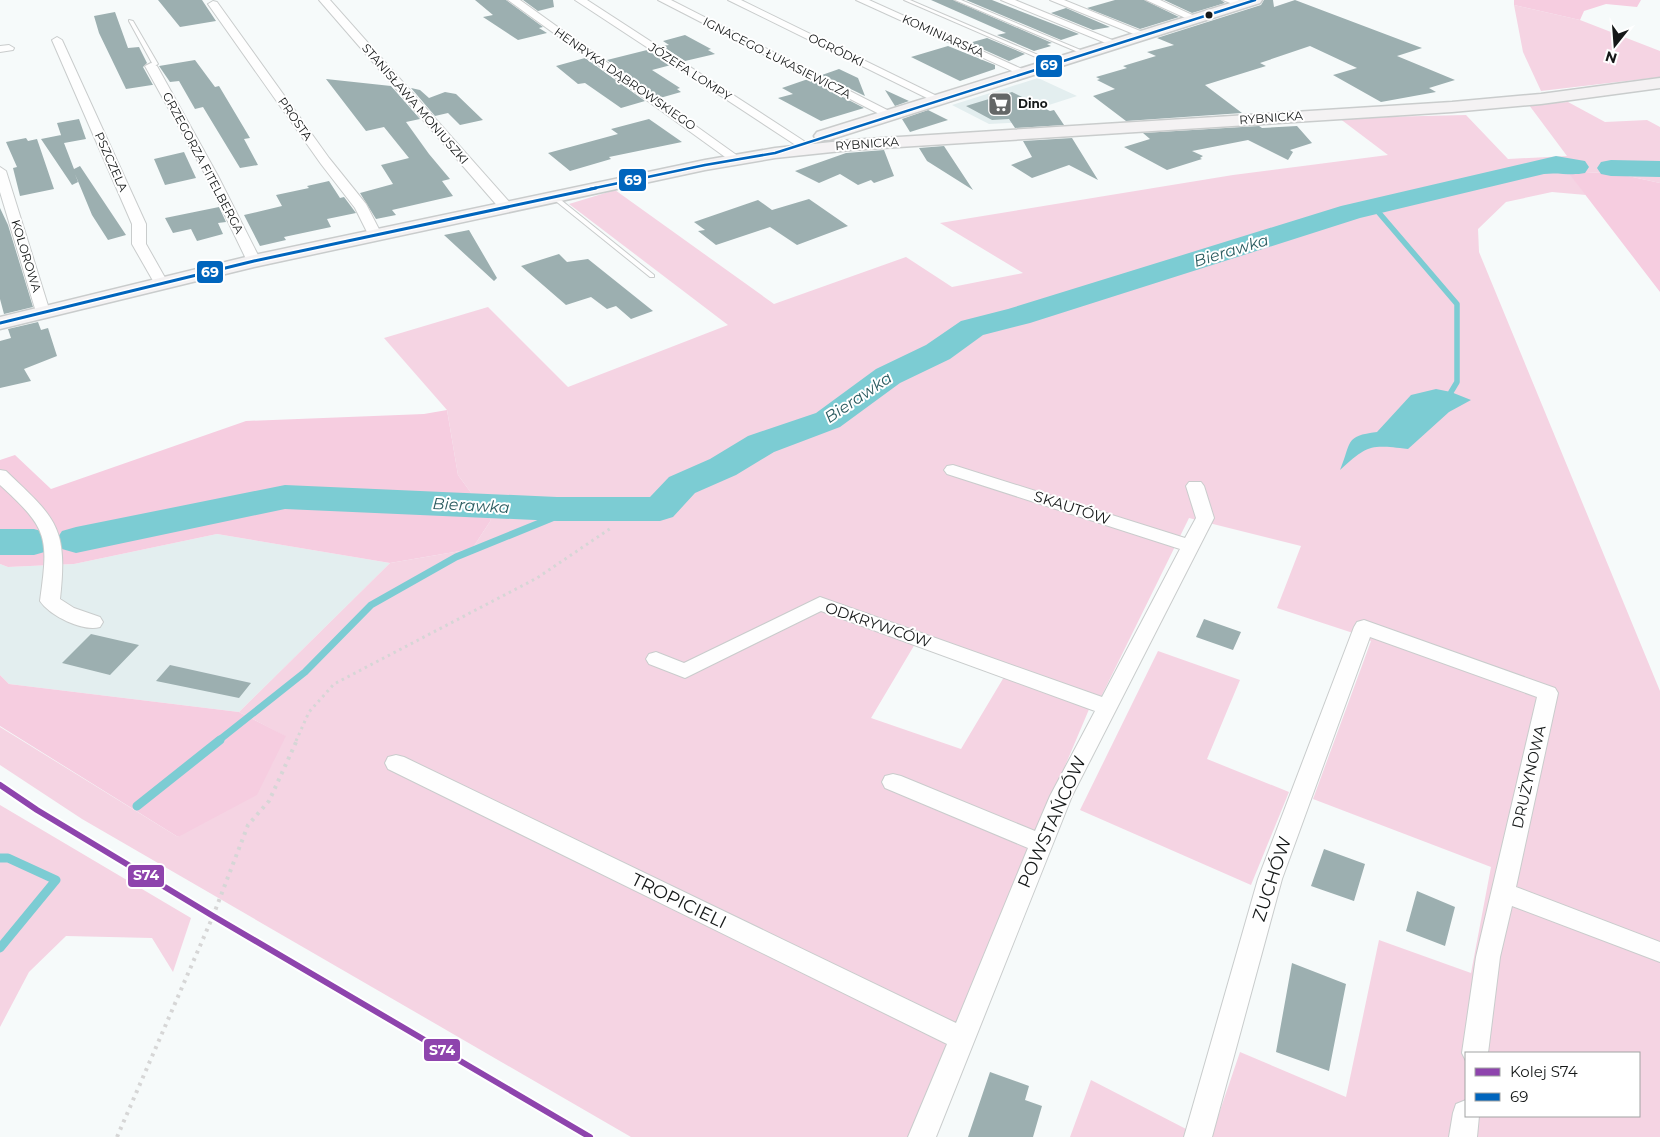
<svg xmlns="http://www.w3.org/2000/svg" width="1660" height="1137" font-family="Montserrat,sans-serif">
	<rect width="100%" height="100%" fill="#f6fafa"/>
	<path fill="#e3eeef" d="M 1038,78 L 1077,96 L 1027,112 L 1043,121 L 989,124 L 952,105 Z
		M 217,534 L 390,563 L 239,712 L 9,684 L 0,675 L 0,564 L 8,567 L 74,564 Z"/>
	<path fill="#f5d4e3" fill-rule="evenodd" d="M 1514,5 L 1580,20 L 1660,51 L 1660,77 L 1541,91 L 1523,52 Z
		M 1568,102 L 1605,122 L 1647,120 L 1660,127 L 1660,183 L 1619,174 L 1568,171 L 1586,195 L 1552,192 L 1506,202 L 1478,229 L 1479,252 L 1660,691 L 1660,1137 L 1211,1137 L 1240,1052 L 1346,1097 L 1379,940 L 1471,973 L 1491,867 L 1313,799 L 1371,641 L 1353,633 L 1277,608 L 1301,546 L 1189,518 L 1101,697 L 915,644 L 871,718 L 961,749 L 1004,677 L 1090,707 L 908,1137 L 631,1137 L 82,819 L 0,765 L 0,727 L 178,837 L 285,736 L 239,712 L 390,563 L 472,549 L 491,520 L 458,475 L 447,410 L 384,338 L 488,307 L 568,387 L 728,325 L 569,204 L 615,190 L 774,304 L 906,257 L 952,287 L 1023,273 L 940,223 L 1233,175 L 1388,155 L 1339,118 L 1466,115 L 1508,159 L 1567,156 L 1529,105 ZM 1466,1053 L 1639,1053 L 1639,1116 L 1466,1116 Z
		M 1158,651 L 1240,680 L 1207,759 L 1289,792 L 1251,885 L 1080,810 Z
		M 0,805 L 191,918 L 173,972 L 152,938 L 66,936 L 29,972 L 0,1027 Z
		M 1091,1080 L 1188,1130 L 1186,1137 L 1070,1137 Z"/>
	<path fill="#f6cde0" d="M 1514,0 L 1641,0 L 1637,7 L 1606,4 L 1584,11 L 1580,20 L 1514,5 Z
		M 1567,171 L 1619,174 L 1660,183 L 1660,292 Z
		M 447,410 L 458,475 L 491,520 L 472,549 L 390,563 L 217,534 L 74,564 L 8,567 L 0,564 L 0,460 L 15,455 L 51,489 L 246,421 L 424,414 Z
		M 0,675 L 9,684 L 239,712 L 286,736 L 257,795 L 178,837 L 0,726 Z"/>
	<path fill="#7cccd3" d="M 1436,389 L 1451,392 L 1471,400 L 1449,412 L 1408,449 C 1370,445 1369,444 1340,470 C 1352,442 1344,436 1377,432 L 1411,395 Z"/>
	<g fill="none" stroke-linecap="round" stroke-linejoin="round">
		<path stroke="#7cccd3" stroke-width="5.5" d="M 1374,207 L 1457,304 L 1457,382 L 1451,392"/>
		<path stroke="#7cccd3" stroke-width="7" d="M 218,741 L 305,672 L 371,605 L 456,557 L 574,509"/>
		<path stroke="#7cccd3" stroke-width="9" d="M 137,806 L 220,740
			M 0,858 L 8,858 L 56,880 L 0,948"/>
		<path fill="#7cccd3" fill-rule="evenodd" d="M 1556,156 L 1585,161 L 1589,167 L 1585,173 C 1571,176 1558,172 1544,174 L 1360,218 L 1030,323 L 983,335 L 950,359 L 900,383 L 840,427 L 774,452 L 736,475 L 695,493 L 673,517 L 660,521 L 557,521 L 285,509 L 76,553 L 62,549 L 56,540 L 62,531 L 76,527 L 285,485 L 557,497 L 650,497 L 669,477 L 710,459 L 748,436 L 816,413 L 876,369 L 926,345 L 961,321 L 1008,309 L 1341,206 Z
			M 1611,160 L 1660,161 L 1660,177 L 1611,176 L 1601,174 L 1597,168 L 1601,162 Z
			M 0,529 L 34,529 L 48,533 L 54,542 L 48,551 L 34,555 L 0,555 Z"/>
	</g>
	<path fill="#9cafb0" d="M 158,0 L 202,0 L 216,21 L 180,27 Z
		M 475,0 L 506,0 L 543,27 L 539,28 L 547,33 L 518,40 L 483,17 L 493,15 Z
		M 523,0 L 553,0 L 554,7 L 538,11 Z
		M 931,0 L 953,0 L 1052,43 L 1047,44 L 1051,46 L 1034,51 L 997,35 L 1006,33 Z
		M 966,0 L 992,0 L 1079,34 L 1061,40 Z
		M 1115,0 L 1144,0 L 1179,17 L 1140,29 L 1087,8 Z
		M 1164,0 L 1221,0 L 1225,3 L 1192,13 Z
		M 1264,0 L 1273,0 L 1274,7 L 1295,0 L 1422,48 L 1397,56 L 1455,80 L 1429,88 L 1436,92 L 1381,102 L 1333,75 L 1357,68 L 1310,46 L 1260,63 L 1266,66 L 1205,85 L 1242,113 L 1126,121 L 1093,96 L 1115,89 L 1097,80 L 1100,79 L 1096,77 L 1127,68 L 1123,66 L 1156,56 L 1147,52 L 1174,45 L 1157,38 L 1261,5 Z
		M 1066,8 L 1110,27 L 1093,30 L 1051,13 Z
		M 115,12 L 128,48 L 139,47 L 147,63 L 143,67 L 153,85 L 152,85 L 126,89 L 99,33 L 94,16 Z
		M 685,35 L 711,49 L 708,50 L 715,54 L 685,61 L 662,46 L 669,45 L 663,41 Z
		M 987,38 L 1025,54 L 1009,61 L 969,43 Z
		M 948,46 L 995,65 L 995,69 L 960,81 L 911,57 Z
		M 647,50 L 671,65 L 652,70 L 680,88 L 677,89 L 681,92 L 660,98 L 607,60 Z
		M 585,58 L 645,101 L 621,108 L 585,83 L 578,84 L 556,66 Z
		M 195,60 L 215,87 L 219,86 L 250,138 L 244,139 L 258,165 L 240,168 L 203,107 L 195,109 L 179,81 L 170,82 L 159,66 Z
		M 839,69 L 858,78 L 865,96 L 822,75 Z
		M 326,79 L 391,86 L 420,119 L 406,122 L 429,154 L 450,179 L 442,181 L 453,196 L 392,210 L 396,215 L 376,219 L 360,193 L 393,184 L 381,165 L 409,158 L 384,127 L 366,131 Z
		M 808,79 L 864,108 L 821,121 L 778,98 L 793,94 L 782,88 Z
		M 411,88 L 420,90 L 429,98 L 445,92 L 456,94 L 483,120 L 460,125 L 448,113 L 435,116 Z
		M 885,90 L 909,101 L 895,106 Z
		M 1012,92 L 1050,111 L 1054,110 L 1064,125 L 1015,128 L 1009,119 L 992,120 L 966,106 Z
		M 928,110 L 948,120 L 910,132 L 902,119 Z
		M 79,119 L 86,139 L 64,143 L 74,169 L 80,166 L 126,235 L 108,240 L 92,215 L 75,174 L 78,182 L 72,185 L 41,139 L 61,135 L 62,138 L 57,123 Z
		M 649,119 L 682,142 L 609,157 L 611,159 L 570,171 L 548,153 L 618,134 L 611,129 Z
		M 1259,126 L 1262,128 L 1297,126 L 1312,143 L 1290,150 L 1293,152 L 1288,160 L 1248,140 L 1192,151 L 1203,156 L 1200,158 L 1202,159 L 1167,170 L 1124,147 L 1150,139 L 1143,133 Z
		M 26,138 L 28,141 L 37,139 L 54,189 L 20,196 L 13,168 L 17,167 L 6,142 Z
		M 1072,138 L 1098,180 L 1069,165 L 1032,178 L 1011,165 L 1032,157 L 1023,141 Z
		M 944,146 L 973,190 L 927,161 L 919,148 Z
		M 884,150 L 894,176 L 874,183 L 871,180 L 858,185 L 840,174 L 819,183 L 795,171 L 846,153 Z
		M 184,152 L 196,178 L 165,185 L 154,159 Z
		M 329,181 L 340,198 L 344,197 L 356,213 L 327,219 L 331,227 L 284,237 L 286,240 L 260,246 L 244,215 L 282,206 L 276,195 L 309,188 L 307,186 Z
		M 809,199 L 848,226 L 797,245 L 770,227 L 716,245 L 698,231 L 705,230 L 694,222 L 758,200 L 772,210 Z
		M 219,207 L 226,222 L 218,223 L 223,234 L 197,241 L 191,229 L 173,233 L 165,218 Z
		M 0,208 L 8,225 L 33,307 L 4,314 L 0,299 Z
		M 469,230 L 497,278 L 494,281 L 444,235 Z
		M 559,254 L 567,262 L 588,259 L 653,311 L 631,319 L 616,306 L 607,309 L 591,297 L 566,305 L 521,266 Z
		M 38,322 L 41,330 L 48,328 L 57,356 L 24,369 L 31,381 L 0,388 L 0,341 L 11,338 L 8,329 Z
		M 1204,619 L 1241,632 L 1233,650 L 1196,637 Z
		M 91,634 L 139,645 L 110,675 L 62,663 Z
		M 170,665 L 251,683 L 239,698 L 156,681 Z
		M 1324,849 L 1365,864 L 1354,901 L 1311,886 Z
		M 1417,891 L 1455,907 L 1445,946 L 1406,931 Z
		M 1292,963 L 1346,984 L 1329,1071 L 1276,1052 Z
		M 990,1072 L 1029,1086 L 1025,1100 L 1042,1106 L 1033,1137 L 968,1137 Z"/>
	<g fill="none" stroke-linecap="round" stroke-linejoin="round">
		<g stroke="#c9cccc" stroke-width="2">
			<path id="lane" d="M 904,0 L 910,0 L 1059,64 L 1054,65 Z
				M 955,0 L 961,0 L 1090,54 L 1085,55 Z
				M 129,20 L 133,21 L 158,64 L 151,68 L 148,66 L 152,63 L 129,21 Z
				M 552,196 L 556,196 L 654,275 L 654,277 L 650,277 L 552,198 Z"/>
		</g>
		<g stroke="#c9cccc" stroke-width="2">
			<path id="street" d="M 319,0 L 330,0 L 511,204 L 513,207 L 511,210 L 501,210 Z
				M 508,0 L 520,0 L 742,159 L 736,163 L 732,162 Z
				M 575,0 L 587,0 L 807,143 L 805,146 L 797,146 Z
				M 658,0 L 671,0 L 897,115 L 891,119 L 887,118 Z
				M 728,0 L 741,0 L 945,100 L 943,102 L 935,102 Z
				M 856,0 L 869,0 L 1031,73 L 1025,76 L 1021,75 Z
				M 1001,0 L 1015,0 L 1122,44 L 1117,47 L 1113,46 Z
				M 1050,0 L 1064,0 L 1150,35 L 1145,38 L 1141,37 Z
				M 1146,0 L 1160,0 L 1201,19 L 1200,21 L 1192,21 Z
				M 1223,0 L 1238,0 L 1247,5 L 1242,8 Z
				M 213,1 L 217,2 L 329,158 L 366,204 L 382,235 L 380,238 L 370,238 L 355,208 L 321,164 L 208,4 Z
				M 57,37 L 62,40 L 146,224 L 146,244 L 168,283 L 166,286 L 156,286 L 132,244 L 132,224 L 52,40 Z
				M 9,45 L 14,48 L 13,50 L 0,52 L 0,46 Z
				M 151,63 L 157,66 L 218,176 L 261,261 L 259,264 L 249,264 L 247,261 L 206,176 L 145,66 Z
				M 0,167 L 6,171 L 50,312 L 48,315 L 38,315 L 36,312 L 0,192 Z
				M 953,465 L 1185,538 L 1196,518 L 1186,486 L 1189,482 L 1201,482 L 1204,486 L 1214,518 L 1072,796 L 936,1137 L 908,1137 L 947,1044 L 388,769 L 385,763 L 388,757 L 396,755 L 404,757 L 956,1023 L 1028,848 L 885,788 L 882,782 L 885,776 L 893,774 L 901,776 L 1035,831 L 1050,796 L 1095,711 L 821,611 L 685,678 L 649,664 L 646,659 L 649,654 L 656,652 L 684,663 L 820,597 L 1102,697 L 1180,549 L 947,474 L 944,470 L 947,466 Z
				M 0,470 L 6,471 C 56,519 68,526 60,599 L 74,608 L 100,617 L 103,622 L 100,627 C 83,632 50,616 40,601 C 49,536 48,529 0,485 Z
				M 1364,620 L 1555,688 L 1558,693 L 1516,887 L 1660,942 L 1660,962 L 1512,906 L 1500,957 L 1488,1053 L 1466,1053 L 1466,1061 L 1462,1053 L 1476,957 L 1537,697 L 1370,637 L 1282,879 L 1212,1137 L 1184,1137 L 1258,879 L 1354,627 L 1357,622 Z
				M 1466,1100 L 1466,1116 L 1479,1116 L 1477,1137 L 1449,1137 L 1453,1113 L 1456,1104 Z"/>
		</g>
		<g stroke="#c9cccc" stroke-width="3">
			<path id="secondary" d="M 1240,0 L 1262,0 L 1260,3 L 829,140 L 817,140 L 814,136 L 817,132 Z
				M 1660,78 L 1660,88 L 1541,104 L 1452,112 L 851,150 L 775,158 L 705,170 L 254,267 L 0,329 L 0,317 L 254,255 L 705,160 L 775,148 L 851,140 L 1452,102 L 1541,94 Z"/>
		</g>
		<path stroke="#d6d6d6" stroke-width="3" stroke-dasharray="2.5 4" stroke-linecap="butt" d="M 296,741 L 309,712 L 334,684 L 537,578 L 611,528"/>
		<path stroke="#d6d6d6" stroke-width="4" stroke-dasharray="3 5" stroke-linecap="butt" d="M 117,1137 L 213,916 L 248,825 L 269,801 L 297,740"/>
		<use href="#lane" fill="#fefefe" fill-rule="evenodd"/>
		<use href="#street" fill="#fefefe" fill-rule="evenodd"/>
		<use href="#secondary" fill="#f4f2f3" fill-rule="evenodd"/>
		<g stroke="#fff" stroke-width="5">
			<path id="bus-1-far1" d="M 590,189 L 705,165 L 775,153 L 1255,0"/>
		</g>
		<g stroke="#fff" stroke-width="6">
			<path id="bus-1" d="M 0,323 L 254,261 L 596,188"/>
		</g>
		<use href="#bus-1-far1" stroke="#0065bd" stroke-width="2.5"/>
		<use href="#bus-1" stroke="#0065bd" stroke-width="3"/>
		<g stroke="#fff" stroke-width="10">
			<path id="rail-1" d="M 0,785 L 37,810 L 213,916 L 590,1137"/>
		</g>
		<use href="#rail-1" stroke="#8e44ad" stroke-width="6"/>
	</g>
	<defs>
		<g id="supermarket-square" transform="scale(1.25)"><rect x="-9" y="-9" width="18" height="18" rx="4" fill="#646767" stroke="#fff"/><path d="M-6-5.5h2.5l.6 2H6L4.5 2H-2.5L-4.4-4H-6ZM-1.5 3.2a1.3 1.3 0 1 0 .1 0ZM3 3.2a1.3 1.3 0 1 0 .1 0Z" fill="#fff"/></g>
	</defs>
	<g fill-rule="evenodd">
		<use href="#supermarket-square" x="1000" y="104"/>
	</g>
	<circle fill="#151818" stroke="#fff" stroke-width="2" cx="1209" cy="15" r="4.5"/>
	<g text-anchor="middle" stroke-width="4" stroke-linejoin="round" paint-order="stroke">
		<g font-size="12" fill="#151818" stroke="#fff">
			<text transform="translate(943 36) rotate(24)" y="4">KOMINIARSKA</text>
			<text transform="translate(836 50) rotate(26)" y="4">OGRÓDKI</text>
			<text transform="translate(777 58) rotate(27)" y="4">IGNACEGO ŁUKASIEWICZA</text>
			<text transform="translate(690 72) rotate(33)" y="4">JÓZEFA LOMPY</text>
			<text transform="translate(625 79) rotate(35)" y="4">HENRYKA DĄBROWSKIEGO</text>
			<text transform="translate(415 104) rotate(49)" y="4">STANISŁAWA MONIUSZKI</text>
			<text transform="translate(1271 118) rotate(-4)" y="4">RYBNICKA</text>
			<text transform="translate(295 119) rotate(55)" y="4">PROSTA</text>
			<text transform="translate(867 144) rotate(-4)" y="4">RYBNICKA</text>
			<text transform="translate(111 162) rotate(66)" y="4">PSZCZELA</text>
			<text transform="translate(203 163) rotate(62)" y="4">GRZEGORZA FITELBERGA</text>
			<text transform="translate(26 256) rotate(73)" y="4">KOLOROWA</text>
		</g>
		<g font-size="12" font-weight="bold" fill="#151818" stroke="#fff" text-anchor="start">
			<text x="1018" y="108">Dino</text>
		</g>
		<g font-size="15" fill="#151818" stroke="#fff">
			<text transform="translate(1072 508) rotate(18)" y="5">SKAUTÓW</text>
			<text transform="translate(878 625) rotate(19)" y="5">ODKRYWCÓW</text>
			<text transform="translate(1529 777) rotate(-77)" y="5">DRUŻYNOWA</text>
		</g>
		<g font-size="16" font-style="italic" fill="#2c5c60" stroke="#fff">
			<text transform="translate(1231 250) rotate(-17)" y="6">Bierawka</text>
			<text transform="translate(858 397) rotate(-34)" y="6">Bierawka</text>
			<text transform="translate(471 505) rotate(3)" y="6">Bierawka</text>
		</g>
		<g font-size="18" fill="#151818" stroke="#fff">
			<text transform="translate(1052 822) rotate(-66)" y="6">POWSTAŃCÓW</text>
			<text transform="translate(1272 879) rotate(-72)" y="6">ZUCHÓW</text>
			<text transform="translate(679 901) rotate(26)" y="6">TROPICIELI</text>
		</g>
	</g>
	<g stroke="#fff" stroke-width="2">
		<rect x="1035" y="54" width="28" height="24" rx="5" fill="#0065bd"/>
		<rect x="618" y="168" width="29" height="24" rx="5" fill="#0065bd"/>
		<rect x="196" y="260" width="28" height="24" rx="5" fill="#0065bd"/>
		<rect x="127" y="864" width="38" height="24" rx="5" fill="#8e44ad"/>
		<rect x="423" y="1038" width="38" height="24" rx="5" fill="#8e44ad"/>
	</g>
	<g font-size="14" text-anchor="middle" font-weight="bold" fill="#fff">
		<text x="1049" y="70">69</text>
		<text x="633" y="185">69</text>
		<text x="210" y="277">69</text>
		<text x="146" y="880">S74</text>
		<text x="442" y="1055">S74</text>
	</g>
	<rect x="1465" y="1052" width="175" height="65" fill="#ffffff" stroke="#a1a3a3"/>
	<rect x="1475" y="1068" width="25" height="8" fill="#8e44ad" stroke="#a1a3a3"/>
	<text x="1510" y="1077" font-size="15" fill="#151818">Kolej S74</text>
	<rect x="1475" y="1093" width="25" height="8" fill="#0065bd" stroke="#a1a3a3"/>
	<text x="1510" y="1102" font-size="15" fill="#151818">69</text>
	<g transform="translate(1615 45) rotate(197)" stroke="#ffffff" stroke-width="4" paint-order="stroke">
	<path d="M0-4L9 19L0 12L-9 19Z" fill="#151818"/>
	<text y="-8" font-size="14" font-weight="bold" text-anchor="middle" fill="#151818">N</text>
	</g>
</svg>
